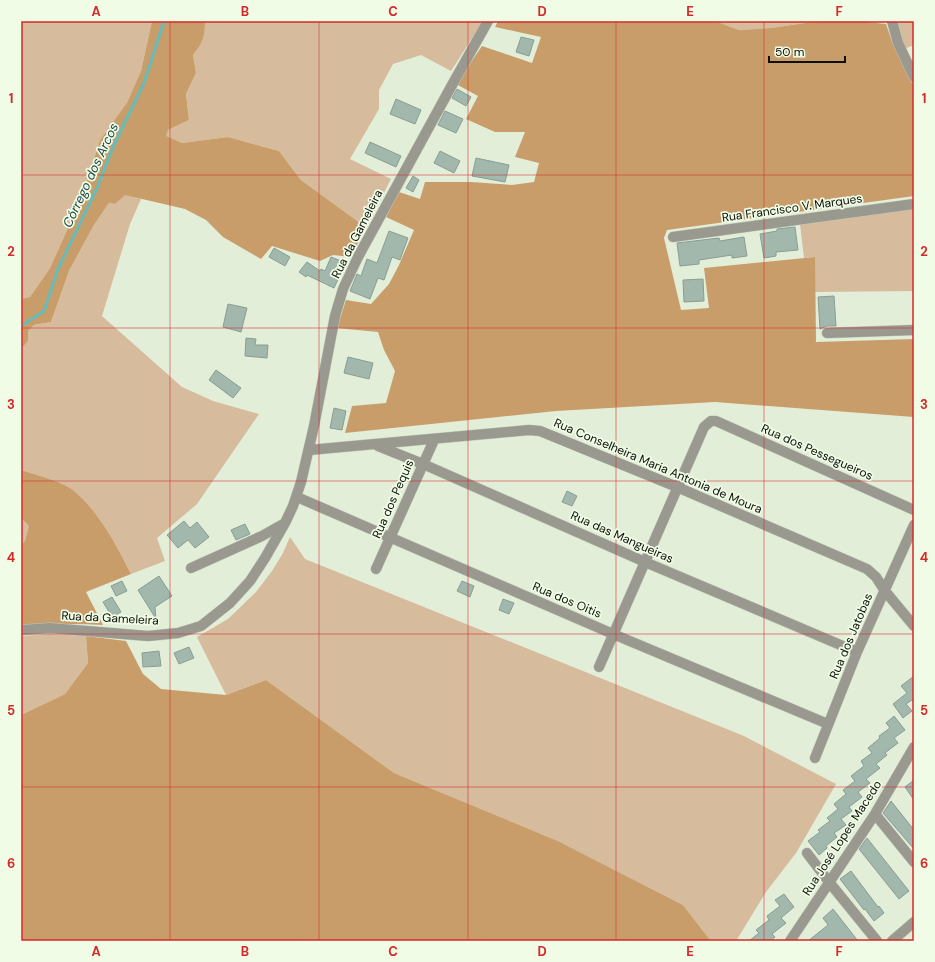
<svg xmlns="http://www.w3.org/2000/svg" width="935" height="962" font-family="'DM Sans',sans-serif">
	<rect width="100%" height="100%" fill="#e3eed9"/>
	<path fill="#d6bb9c" d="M 21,21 L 152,21 L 141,71 L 127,104 L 100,140 L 82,197 L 50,268 L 30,297 L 21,299 Z
		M 205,21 L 483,21 L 451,71 L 421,55 L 393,64 L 379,90 L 379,109 L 350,159 L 391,179 L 359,241 L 360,223 L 301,180 L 279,151 L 228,137 L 182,143 L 165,136 L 168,130 L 189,120 L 186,94 L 196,73 L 193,55 C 203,43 205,36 205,21 Z
		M 715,21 L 819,21 L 771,28 L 739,30 Z
		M 896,21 L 914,21 L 914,45 L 904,49 Z
		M 125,194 L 141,199 L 130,224 L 102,316 L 182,387 L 213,401 L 259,414 L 197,504 L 157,538 L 165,561 L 131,574 C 117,546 98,510 73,490 C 63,482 34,474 21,470 L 21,349 L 28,341 L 28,331 L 34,325 L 51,322 L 69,271 L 94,225 L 109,203 L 115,204 Z
		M 914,207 L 914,291 L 815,292 L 815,257 L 804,258 L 800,224 Z
		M 21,518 L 29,526 L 25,541 L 21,545 Z
		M 290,537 L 305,559 L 744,736 L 836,784 L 796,853 L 766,892 L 736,941 L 711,941 L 683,905 L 558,841 L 394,773 L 266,680 L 226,695 L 197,637 L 228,619 L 256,592 L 272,571 L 283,553 Z
		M 50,634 L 86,636 L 88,663 L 65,694 L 21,715 L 21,636 Z"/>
	<path fill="#c99d6a" d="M 152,21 L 205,21 C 205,37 203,43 193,55 L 196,73 L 186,94 L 189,120 L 168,130 L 166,136 L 182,143 L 228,137 L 279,151 L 301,180 L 360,223 L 359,241 L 351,257 L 333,255 L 320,261 L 272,246 L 261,259 L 223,237 L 206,220 L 185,209 L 125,195 L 115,204 L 109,203 L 94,225 L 69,271 L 51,322 L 34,325 L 28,331 L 28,341 L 21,349 L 21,299 L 30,297 L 50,268 L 82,197 L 100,140 L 127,103 L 141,71 Z
		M 498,21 L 715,21 L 739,30 L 771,28 L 819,21 L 857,21 L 886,24 L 893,44 L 914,87 L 914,196 L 667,230 L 664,238 L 681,310 L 709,308 L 704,268 L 815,257 L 816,342 L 914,339 L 914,417 L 715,402 L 556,411 L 345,433 L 352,406 L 386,403 L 395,371 L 384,350 L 378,332 L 337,328 L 346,300 L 371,304 L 389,284 L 399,265 L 414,230 L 386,217 L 399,192 L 420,199 L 425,182 L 471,182 L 512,185 L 534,182 L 539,163 L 515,157 L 525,132 L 495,132 L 466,119 L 478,96 L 456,84 L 482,46 L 532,63 L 541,37 L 495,27 Z
		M 21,470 C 34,474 63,482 73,490 C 98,510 117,546 131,574 L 86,592 L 103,625 C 75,623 48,624 21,626 L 21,545 L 25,541 L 29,526 L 21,518 Z
		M 86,636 L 126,641 L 143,674 L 161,689 L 226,695 L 266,680 L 394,773 L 558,841 L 683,905 L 711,941 L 21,941 L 21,715 L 65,694 L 88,663 Z"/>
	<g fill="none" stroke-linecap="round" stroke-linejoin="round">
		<path stroke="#65bcb8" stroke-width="3" d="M 21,326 L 44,311 L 58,269 L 97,188 L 113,147 L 144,83 L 164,21"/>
	</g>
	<path fill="#a2b8ac" stroke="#889e92" d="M 521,37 L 534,40 L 529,56 L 516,52 Z
		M 457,89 L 471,97 L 466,106 L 452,98 Z
		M 396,99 L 421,110 L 415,124 L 390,114 Z
		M 445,111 L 463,119 L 456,133 L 438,125 Z
		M 370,142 L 401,156 L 396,167 L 365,153 Z
		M 440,151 L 460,161 L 454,173 L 434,163 Z
		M 476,158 L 509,165 L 505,182 L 472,176 Z
		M 413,176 L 419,180 L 413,192 L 406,188 Z
		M 795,227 L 798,250 L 776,252 L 776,256 L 764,258 L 760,234 L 777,231 L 777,229 Z
		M 389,231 L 408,238 L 400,260 L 392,257 L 384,280 L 378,278 L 370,299 L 350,291 L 357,274 L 361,276 L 367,259 L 377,263 Z
		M 744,237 L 747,256 L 732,258 L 732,255 L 699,260 L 699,264 L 680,266 L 677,243 L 719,238 L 720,241 Z
		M 274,248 L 290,257 L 285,266 L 269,257 Z
		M 331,257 L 346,263 L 342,275 L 340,275 L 334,288 L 307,275 L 306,277 L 299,272 L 307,262 L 320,271 L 321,269 L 325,271 Z
		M 703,279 L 704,301 L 684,302 L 683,280 Z
		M 834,296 L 836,326 L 827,326 L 820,329 L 818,297 Z
		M 228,304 L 247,308 L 241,332 L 223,327 Z
		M 246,338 L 256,339 L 255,345 L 268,345 L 267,358 L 245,356 Z
		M 348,357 L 373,363 L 369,379 L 344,373 Z
		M 216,370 L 241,388 L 233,398 L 209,380 Z
		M 334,408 L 346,411 L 342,430 L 330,428 Z
		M 567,491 L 577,496 L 572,506 L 562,502 Z
		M 184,521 L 190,528 L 197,522 L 209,537 L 195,548 L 188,540 L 178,548 L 167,535 Z
		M 245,524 L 250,534 L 236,540 L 231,530 Z
		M 159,576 L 172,596 L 155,607 L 156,619 L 138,590 Z
		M 122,581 L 127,591 L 116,596 L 111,586 Z
		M 462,581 L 474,586 L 470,597 L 457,591 Z
		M 112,597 L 121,612 L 112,617 L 103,602 Z
		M 503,599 L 514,603 L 509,614 L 499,610 Z
		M 189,647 L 194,658 L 179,664 L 174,653 Z
		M 159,651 L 161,666 L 143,667 L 142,653 Z
		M 914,676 L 914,702 L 912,700 L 906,704 L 912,711 L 903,718 L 893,704 L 907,693 L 901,686 Z
		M 894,716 L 905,730 L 894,738 L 898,743 L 885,753 L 887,755 L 876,764 L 880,768 L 866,779 L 870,783 L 858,792 L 862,797 L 849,807 L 852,811 L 841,819 L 846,825 L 834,833 L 837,837 L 826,846 L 827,848 L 819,855 L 808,841 L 820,832 L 818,830 L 830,821 L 827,818 L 838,809 L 834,804 L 846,794 L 843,790 L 855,781 L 851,776 L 864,766 L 861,761 L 872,753 L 868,748 L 880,738 L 879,736 L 890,728 L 886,723 Z
		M 914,780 L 914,800 L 905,787 Z
		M 891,801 L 914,830 L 914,849 L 883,813 Z
		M 867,838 L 909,891 L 899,899 L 859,849 Z
		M 851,871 L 878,907 L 879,906 L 884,913 L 874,921 L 865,909 L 864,910 L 840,879 Z
		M 784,894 L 794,907 L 781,918 L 786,923 L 772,934 L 775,937 L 770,941 L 749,941 L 759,933 L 756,930 L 769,920 L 767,916 L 780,906 L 775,900 Z
		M 833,909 L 858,941 L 808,941 L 828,925 L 823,918 Z"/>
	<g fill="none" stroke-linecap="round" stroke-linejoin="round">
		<g stroke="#c1cab8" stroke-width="11">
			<path id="street" d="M 892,21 L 898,43 L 914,77
				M 673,237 L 914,204
				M 827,333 L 914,330
				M 378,446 L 423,464 L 645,562 L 857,652
				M 309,450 L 529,430 L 540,431 L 677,487 L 867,569 L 876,577 L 885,591 L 914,626
				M 297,497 L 613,634 L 828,724
				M 191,568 L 262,536 L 285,523 L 293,506 L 301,482 L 314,426 L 335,316 L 343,289 L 358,257 L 452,85 L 488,21
				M 376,569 L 434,440
				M 21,630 L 50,628 L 148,636 L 178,633 L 201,626 L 230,603 L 250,581 L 265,558 L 285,523
				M 599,667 L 704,427 L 711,421 L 716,421 L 914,510
				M 815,758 L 857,652 L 914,525
				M 875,814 L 914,862
				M 807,853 L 829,882 L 877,941
				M 790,941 L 875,814 L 914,747
				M 892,941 L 914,922"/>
		</g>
		<use href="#street" stroke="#9a9990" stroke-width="10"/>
	</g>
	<path fill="none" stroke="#d62828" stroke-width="1" stroke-opacity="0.55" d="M 170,21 L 170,941M 319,21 L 319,941M 468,21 L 468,941M 616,21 L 616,941M 764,21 L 764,941M 21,175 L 914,175M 21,328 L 914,328M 21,481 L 914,481M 21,634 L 914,634M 21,787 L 914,787"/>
	<g text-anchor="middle" stroke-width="3.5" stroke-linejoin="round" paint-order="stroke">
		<g font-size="12" fill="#0d1009" stroke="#f0fce6">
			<text transform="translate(792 208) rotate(-8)" y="4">Rua Francisco V. Marques</text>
			<text transform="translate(357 234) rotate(-63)" y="4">Rua da Gameleira</text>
			<text transform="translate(817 452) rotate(24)" y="4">Rua dos Pessegueiros</text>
			<text transform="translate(658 466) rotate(23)" y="4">Rua Conselheira Maria Antonia de Moura</text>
			<text transform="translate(393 499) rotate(-66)" y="4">Rua dos Pequis</text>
			<text transform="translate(622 537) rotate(24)" y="4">Rua das Mangueiras</text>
			<text transform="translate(567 600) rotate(23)" y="4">Rua dos Oitis</text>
			<text transform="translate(110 618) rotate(3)" y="4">Rua da Gameleira</text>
			<text transform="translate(851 636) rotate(-67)" y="4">Rua dos Jatobas</text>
			<text transform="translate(842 838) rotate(-57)" y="4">Rua José Lopes Macedo</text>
		</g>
		<g font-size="13" font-style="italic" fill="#1d4644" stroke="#f0fce6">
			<text transform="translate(90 175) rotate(-65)" y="5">Córrego dos Arcos</text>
		</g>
	</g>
	<rect width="935" height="962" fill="none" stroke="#f0fce6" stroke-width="44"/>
	<path d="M769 56v6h76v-6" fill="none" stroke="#0d1009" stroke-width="2"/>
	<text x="775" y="56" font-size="12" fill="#0d1009" stroke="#f0fce6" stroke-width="3" paint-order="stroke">50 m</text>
	<rect x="22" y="22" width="891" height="918" fill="none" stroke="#d62828" stroke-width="1.5"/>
	<g font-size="13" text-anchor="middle" font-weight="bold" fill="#d62828">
		<text x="96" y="16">A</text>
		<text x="245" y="16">B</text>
		<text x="393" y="16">C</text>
		<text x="542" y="16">D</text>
		<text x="690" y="16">E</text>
		<text x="839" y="16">F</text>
		<text x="11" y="103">1</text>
		<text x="924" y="103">1</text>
		<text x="11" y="256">2</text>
		<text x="924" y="256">2</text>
		<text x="11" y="409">3</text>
		<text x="924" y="409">3</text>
		<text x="11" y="562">4</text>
		<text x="924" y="562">4</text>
		<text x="11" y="715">5</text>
		<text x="924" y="715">5</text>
		<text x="11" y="868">6</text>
		<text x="924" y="868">6</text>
		<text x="96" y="956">A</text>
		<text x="245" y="956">B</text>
		<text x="393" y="956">C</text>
		<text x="542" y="956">D</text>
		<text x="690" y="956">E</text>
		<text x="839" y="956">F</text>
	</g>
</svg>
